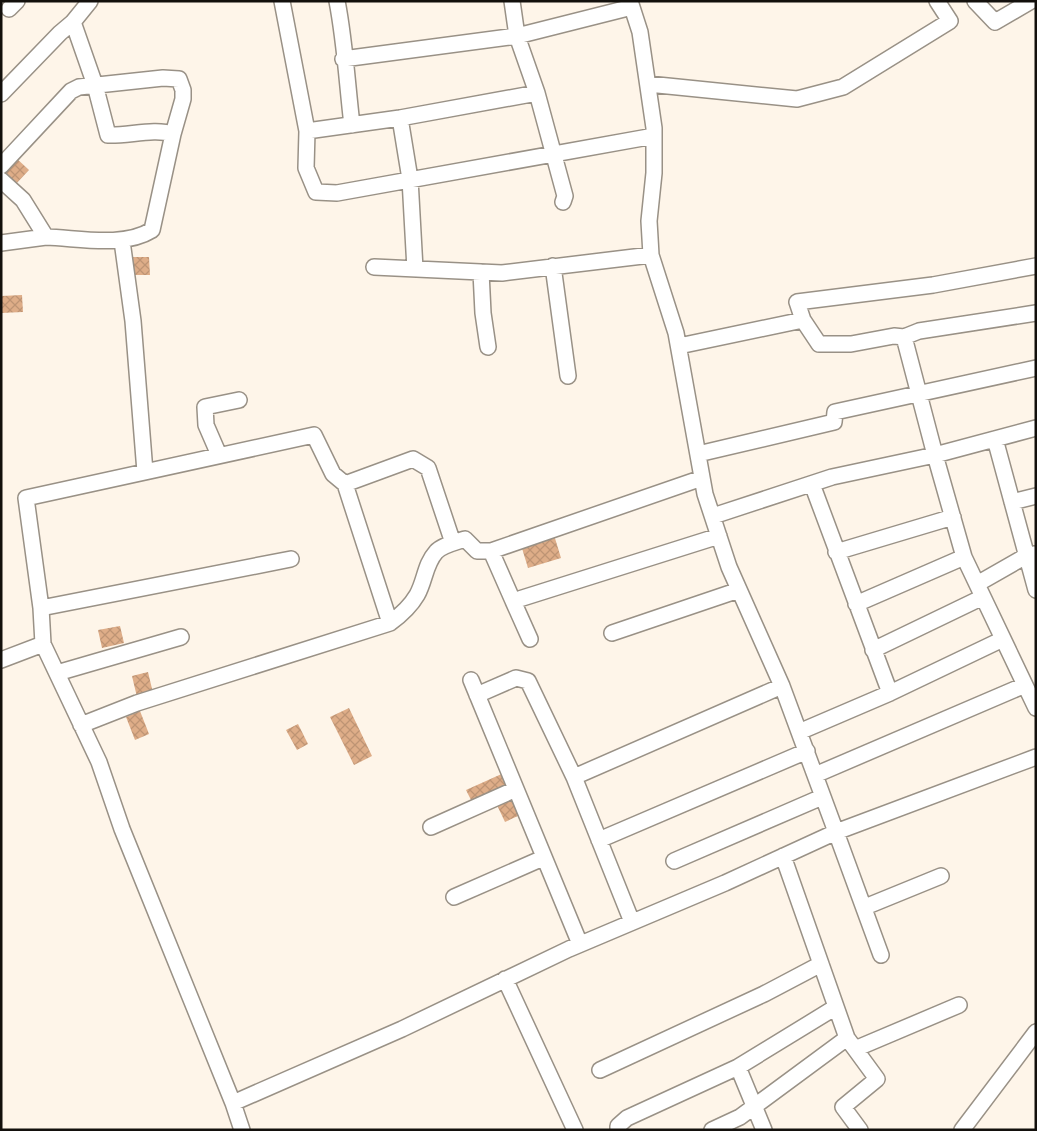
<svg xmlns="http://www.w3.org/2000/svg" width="1037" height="1131" font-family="'Roboto Condensed',sans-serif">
	<defs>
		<pattern id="building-cross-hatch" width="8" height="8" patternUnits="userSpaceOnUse" patternTransform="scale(1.25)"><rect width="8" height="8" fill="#dead88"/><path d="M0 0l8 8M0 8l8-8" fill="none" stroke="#be9474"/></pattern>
	</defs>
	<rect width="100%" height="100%" fill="#fef5e9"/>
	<path fill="url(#building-cross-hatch)" d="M 15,157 L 29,170 L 14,186 L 1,175 Z
		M 132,257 L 149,257 L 150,275 L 132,275 Z
		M 22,295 L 23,312 L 1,313 L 1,296 Z
		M 554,535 L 561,558 L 528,568 L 521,545 Z
		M 120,626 L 124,643 L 102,648 L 98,630 Z
		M 148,672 L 153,693 L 137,697 L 132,676 Z
		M 349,708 L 372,756 L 354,765 L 330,717 Z
		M 140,711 L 149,734 L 135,740 L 126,717 Z
		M 298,724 L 308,744 L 297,750 L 286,730 Z
		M 506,772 L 513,788 L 474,806 L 466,790 Z
		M 512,796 L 520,815 L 505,822 L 496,803 Z"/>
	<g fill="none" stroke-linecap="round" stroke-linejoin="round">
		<g stroke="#999186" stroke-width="18">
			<path id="minor" d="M 282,1 L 307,131 L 306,168 L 316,192 L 337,193 L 654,136
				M 337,1 C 345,42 347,83 352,125
				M 512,1 L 517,36 L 537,93 L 565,196 L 563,202
				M 630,1 L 640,32 L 654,128 L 654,173 L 649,221 L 651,255 L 676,333 L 705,494 L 729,567 L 782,686 L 836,832 L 1036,757
				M 975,1 L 995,22 L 1031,1
				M 9,9 L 17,1
				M 73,22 L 95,85 L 108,135 C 128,136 154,128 173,134
				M 343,59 L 517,36 L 632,7
				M 648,84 L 797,99 L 843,87 L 950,21 L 937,1
				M 1,94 L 60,33 L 73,22 L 90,1
				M 400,118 L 410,179 L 415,269
				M 307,131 L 400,118 L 537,93
				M 1,166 L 71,91 L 79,87 L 163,78 L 179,79 L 183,90 L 183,99 L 173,134 L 152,230 C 123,248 79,238 46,237
				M 1,180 L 23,200 L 46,237 L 1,243
				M 122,241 L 133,321 L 145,472
				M 553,266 L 568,376
				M 374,267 L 502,273 L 651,255
				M 481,272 L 483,313 L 488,347
				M 803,320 L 819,344 L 851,344 L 894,336 L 904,337 L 919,331 L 1036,313
				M 904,337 L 935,455 L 1036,428
				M 679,346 L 803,320 L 797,302 L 933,285 L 1036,266
				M 995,439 L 1036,590
				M 698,454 L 834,422 L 835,412 L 1036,368
				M 219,455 L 206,425 L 205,407 L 239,400
				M 345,484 L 413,459 L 428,468 L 453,543
				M 812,484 L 890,693
				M 1012,502 L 1036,496
				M 713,516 L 832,477 L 935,455 L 964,557 L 1036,708
				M 491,551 L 513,601 L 719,536
				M 836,552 L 953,517
				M 977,584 L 1026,556 L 1034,554
				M 513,601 L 530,639
				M 856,604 L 964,557
				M 41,608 L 26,498 L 314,435 L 333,474 L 345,484 L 390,623
				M 612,633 L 739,590
				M 43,644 L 41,608 L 291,559
				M 873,650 L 983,597
				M 1,660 L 43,644 L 99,762 L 122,829 L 233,1103
				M 57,673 L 181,637
				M 471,680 L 580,944
				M 477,695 L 516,678 L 528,681 L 574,777
				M 81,725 L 137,703 L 390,623 C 401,615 410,607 417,595 C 425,581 425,564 436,552 C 442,545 457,542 465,539 L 477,551 L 491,551 L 702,478
				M 799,732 L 890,693 L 1003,639
				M 815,775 L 1025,685
				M 431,827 L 516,789
				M 599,840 L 807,751
				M 783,856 L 847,1038 L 877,1079 L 843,1107 L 860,1130
				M 674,861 L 822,797
				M 454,897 L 543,858
				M 865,907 L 941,876
				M 632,922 L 574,777 L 782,686
				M 505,979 L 575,1130
				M 855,1049 L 959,1005
				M 738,1067 L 764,1130
				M 600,1070 L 764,994 L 821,964
				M 242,1130 L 233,1103 L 402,1029 L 569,949 L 725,883 L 836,832 L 881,955
				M 618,1130 L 618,1126 L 627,1118 L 738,1067 L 836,1007
				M 712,1130 L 740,1117 L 847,1038
				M 962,1130 L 1036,1032"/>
		</g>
		<use href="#minor" stroke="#fff" stroke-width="15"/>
	</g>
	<rect width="1037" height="1131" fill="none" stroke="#13100c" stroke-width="5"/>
</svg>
